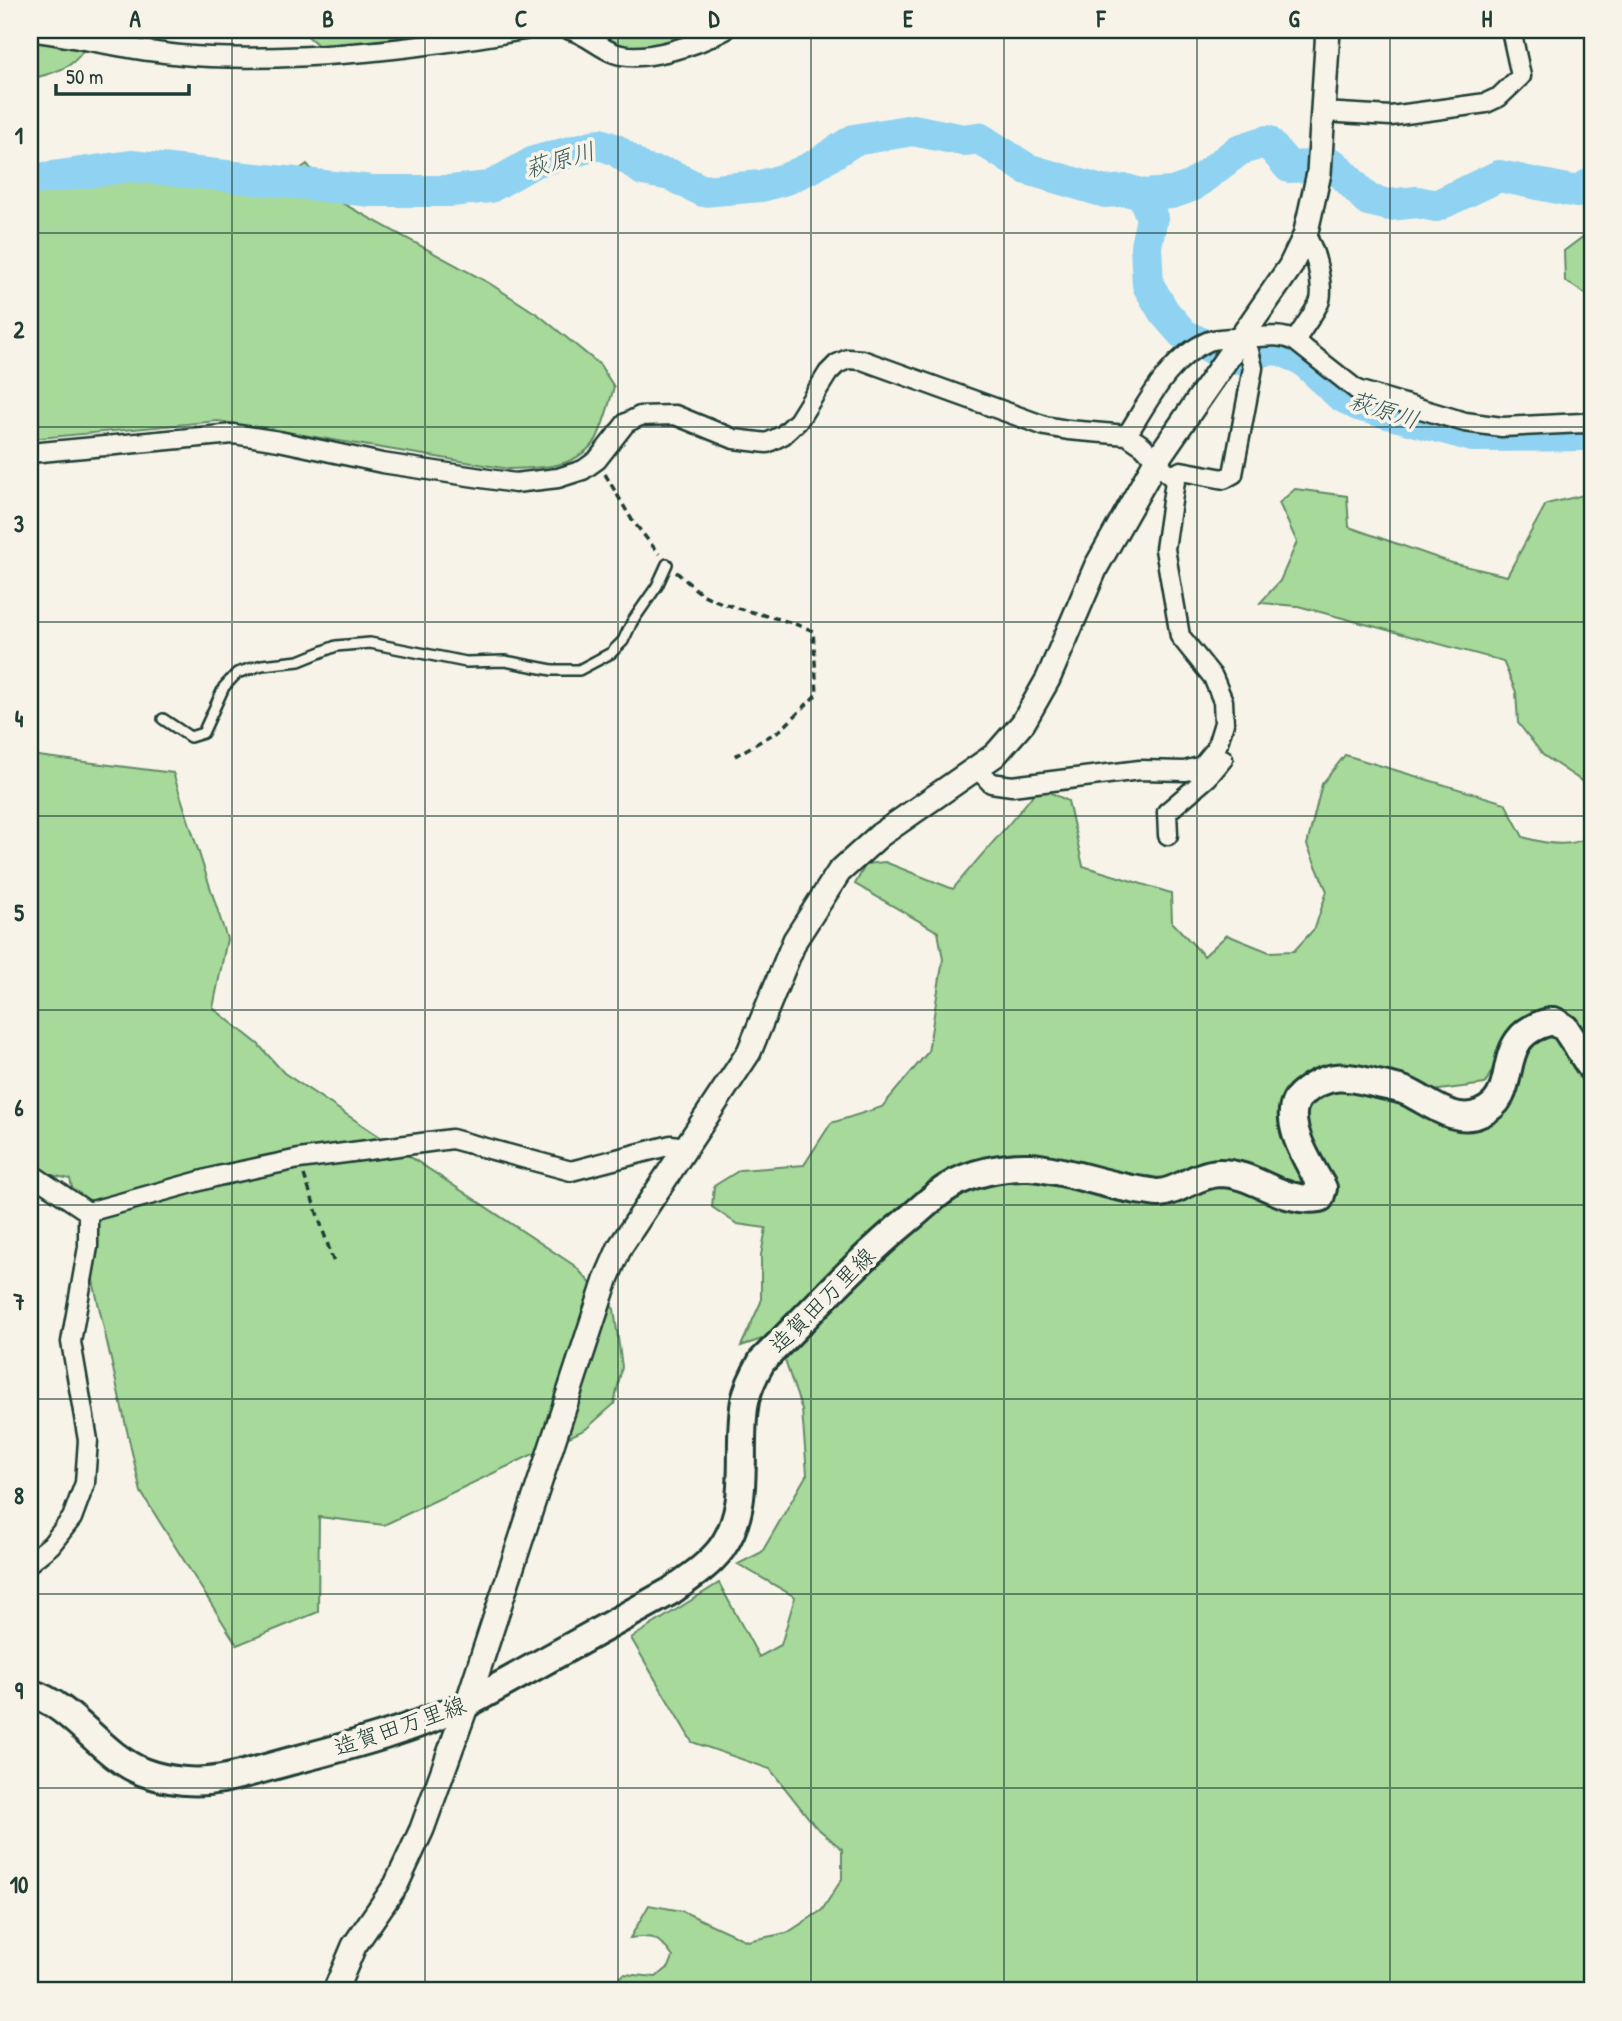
<svg xmlns="http://www.w3.org/2000/svg" width="1622" height="2021" font-family="'Patrick Hand','Klee One',sans-serif">
	<rect width="100%" height="100%" fill="#f7f3e8"/>
	<filter id="ink" filterUnits="userSpaceOnUse"><feTurbulence type="fractalNoise" baseFrequency=".0143" numOctaves="2"/><feDisplacementMap in="SourceGraphic" scale="14" xChannelSelector="R" yChannelSelector="G"/><feConvolveMatrix kernelMatrix="1 2 1 2 8 2 1 2 1" color-interpolation-filters="sRGB"/></filter>
	<g filter="url(#ink)">
		<path fill="#a7d99a" stroke="#638b67" stroke-width="2" d="M 30,30 L 93,30 C 81,65 64,71 30,79 Z
			M 306,30 L 496,30 L 400,44 L 319,46 L 303,32 Z
			M 578,30 L 718,30 L 636,52 L 614,48 Z
			M 168,155 L 270,189 L 307,164 L 338,201 L 489,283 L 540,316 L 600,365 L 614,387 C 610,400 601,436 593,444 C 571,469 540,468 509,469 L 218,421 L 30,439 L 30,181 Z
			M 1592,230 L 1592,298 L 1565,281 L 1564,251 Z
			M 1295,489 L 1347,496 L 1349,527 L 1452,563 L 1507,576 L 1546,504 L 1592,493 L 1592,791 L 1589,786 L 1543,755 L 1518,723 L 1516,692 L 1503,661 L 1298,606 L 1260,603 L 1280,581 L 1297,542 L 1279,503 Z
			M 30,755 L 173,773 L 227,939 L 213,1008 L 258,1044 L 284,1073 L 575,1266 L 614,1309 L 622,1367 L 614,1404 L 586,1429 L 384,1525 L 319,1517 L 318,1612 L 237,1645 L 141,1492 L 70,1179 L 30,1170 Z
			M 1345,755 L 1505,803 L 1523,837 C 1545,844 1572,849 1592,835 L 1592,1038 L 1573,1019 L 1511,1032 L 1485,1084 L 1424,1092 L 1348,1067 L 1283,1106 L 1306,1180 L 1292,1184 L 1156,1185 L 981,1164 L 774,1335 L 741,1346 L 761,1302 L 761,1255 L 766,1228 L 737,1224 L 712,1207 L 714,1186 L 740,1170 L 804,1165 L 831,1123 L 882,1107 L 928,1052 L 943,959 L 938,932 L 855,884 L 866,864 L 885,862 L 953,889 C 981,854 1012,823 1039,787 L 1068,801 L 1083,866 L 1171,893 L 1172,922 L 1204,956 L 1227,935 L 1269,952 L 1294,951 L 1315,928 L 1327,891 L 1307,845 L 1322,784 Z
			M 1552,1028 L 1592,1082 L 1592,1991 L 607,1991 L 624,1974 L 656,1977 L 669,1967 L 673,1957 C 659,1937 653,1935 630,1938 L 649,1905 L 682,1911 L 747,1941 L 787,1933 L 822,1910 L 842,1879 L 842,1849 L 815,1826 L 770,1769 L 692,1742 L 631,1638 L 719,1583 L 759,1657 L 781,1645 L 795,1597 L 738,1564 L 762,1552 L 807,1474 L 802,1410 L 782,1352 L 952,1194 L 998,1178 L 1070,1181 L 1214,1180 L 1310,1206 L 1298,1122 L 1303,1101 L 1350,1083 L 1465,1123 L 1518,1051 Z"/>
		<g fill="none" stroke-linecap="round" stroke-linejoin="round">
			<path stroke="#8fd2f1" stroke-width="32" d="M 30,180 L 131,166 L 372,191 L 450,191 L 490,187 L 534,162 L 600,144 L 616,150 L 643,170 L 671,175 L 703,191 L 761,186 L 786,179 L 812,167 L 854,140 L 913,130 L 963,140 L 979,138 L 1027,169 L 1105,192 L 1127,190 L 1143,195 L 1172,193 L 1192,186 L 1239,150 L 1267,141 L 1289,167 L 1334,165 L 1368,200 L 1389,205 L 1417,202 L 1436,206 L 1499,176 L 1577,192 L 1592,183
				M 1143,195 L 1152,218 L 1146,246 L 1148,285 L 1164,312 L 1184,335 L 1217,351 L 1241,359 L 1268,349 L 1281,350 L 1303,360 L 1340,395 L 1358,405 L 1473,436 L 1592,435"/>
			<g stroke="#1f3d34" stroke-width="14">
				<path id="service" d="M 163,719 L 190,737 L 203,733 L 224,687 L 237,673 L 262,665 L 299,661 L 336,646 L 370,643 L 466,662 L 505,661 L 552,670 L 579,670 L 611,653 L 623,641 L 632,622 L 657,586 L 667,564"/>
			</g>
			<g stroke="#1f3d34" stroke-width="23">
				<path id="minor" d="M 570,30 C 586,34 598,47 614,53 C 643,64 699,44 725,30
					M 30,31 C 89,39 150,55 210,57 C 315,61 420,48 524,30
					M 1323,112 L 1391,116 L 1486,103 L 1499,97 L 1521,76 L 1511,30
					M 1295,341 C 1303,328 1312,316 1319,303 C 1325,290 1315,246 1305,236
					M 30,453 L 233,434 L 279,441 L 382,463 L 515,483 L 558,478 L 583,470 L 597,460 L 626,423 L 640,416 L 675,415 L 734,439 L 767,443 L 783,435 L 798,421 L 828,373 L 837,364 L 848,359 L 862,360 L 1045,426 L 1068,430 L 1127,435 C 1148,402 1170,357 1209,341 C 1221,337 1234,338 1247,338 C 1264,337 1279,333 1295,341 L 1357,390 L 1465,422 L 1502,427 L 1583,423 L 1592,425
					M 1173,476 L 1181,471 L 1224,479 L 1233,474 L 1253,368 L 1249,351 L 1240,338
					M 977,768 L 991,783 L 1012,786 L 1140,770 L 1185,771 L 1202,766 L 1216,749 L 1224,723 L 1223,701 L 1213,677 L 1180,636 L 1165,549 L 1175,481 L 1143,446 L 1127,435
					M 1168,835 L 1167,812 L 1208,777 L 1223,759
					M 30,1173 L 88,1212 L 218,1176 L 299,1159 L 452,1139 L 571,1171 L 671,1145 L 686,1147
					M 30,1562 L 51,1545 L 72,1518 L 85,1483 L 88,1440 L 71,1342 L 88,1247 L 88,1212"/>
			</g>
			<g stroke="#1f3d34" stroke-width="28">
				<path id="tertiary" d="M 335,1991 L 354,1946 L 396,1885 L 422,1829 L 467,1704 L 607,1277 L 620,1247 L 749,1052 L 795,940 L 839,872 L 880,835 L 995,755 L 1023,723 L 1048,679 L 1096,567 L 1156,461 L 1290,267 L 1305,236 L 1319,173 L 1328,30"/>
			</g>
			<g stroke="#1f3d34" stroke-width="32">
				<path id="secondary" d="M 30,1693 C 74,1706 100,1755 143,1772 C 167,1781 197,1784 222,1779 C 247,1774 271,1766 295,1760 C 353,1745 413,1729 467,1704 L 671,1591 C 689,1578 708,1566 721,1549 C 753,1505 736,1450 745,1401 C 748,1387 755,1373 762,1361 C 811,1312 857,1261 911,1217 C 923,1207 935,1195 948,1187 C 969,1173 1004,1166 1030,1167 C 1069,1170 1105,1186 1144,1191 C 1148,1191 1154,1193 1159,1193 C 1178,1192 1196,1174 1219,1173 C 1257,1173 1280,1204 1320,1198 L 1323,1188 C 1310,1165 1276,1114 1303,1093 C 1329,1072 1346,1076 1377,1084 C 1387,1086 1399,1088 1408,1092 C 1431,1103 1455,1125 1481,1113 C 1526,1094 1486,1034 1554,1021 L 1565,1028 L 1592,1069"/>
			</g>
			<path stroke="#1f3d34" stroke-width="3.5" stroke-dasharray="7 5" stroke-linecap="butt" d="M 605,474 L 632,520 L 659,554
				M 676,572 C 685,579 693,588 702,594 C 735,612 778,615 813,631 L 817,694 L 782,729 L 735,756
				M 304,1175 L 334,1263"/>
			<use href="#service" stroke="#f7f3e8" stroke-width="9"/>
			<use href="#minor" stroke="#f7f3e8" stroke-width="18"/>
			<use href="#tertiary" stroke="#f7f3e8" stroke-width="23"/>
			<use href="#secondary" stroke="#f7f3e8" stroke-width="26"/>
		</g>
	</g>
	<path fill="none" stroke="#1f3d34" stroke-width="2" stroke-opacity="0.55" d="M 232,30 L 232,1991M 425,30 L 425,1991M 618,30 L 618,1991M 811,30 L 811,1991M 1004,30 L 1004,1991M 1197,30 L 1197,1991M 1390,30 L 1390,1991M 30,233 L 1592,233M 30,427 L 1592,427M 30,622 L 1592,622M 30,816 L 1592,816M 30,1010 L 1592,1010M 30,1205 L 1592,1205M 30,1399 L 1592,1399M 30,1594 L 1592,1594M 30,1788 L 1592,1788"/>
	<g text-anchor="middle" stroke-width="7" stroke-linejoin="round" paint-order="stroke">
		<g font-size="23" fill="#1f3d34" stroke="#f7f3e8">
			<text transform="translate(822 1300) rotate(-45)" y="8">造賀田万里線</text>
			<text transform="translate(400 1726) rotate(-19)" y="8">造賀田万里線</text>
		</g>
		<g font-size="24" font-style="italic" fill="#355b5a" stroke="#f7f3e8">
			<text transform="translate(560 160) rotate(-16)" y="8">萩原川</text>
			<text transform="translate(1384 410) rotate(18)" y="8">萩原川</text>
		</g>
	</g>
	<rect width="1622" height="2021" fill="none" stroke="#f7f3e8" stroke-width="77"/>
	<path d="M56 84v10h133v-10" fill="none" stroke="#1f3d34" stroke-width="3.5"/>
	<text x="66" y="84" font-size="21" fill="#1f3d34" stroke="#f7f3e8" stroke-width="5" paint-order="stroke">50 m</text>
	<rect x="38" y="38" width="1546" height="1944" fill="none" stroke="#1f3d34" stroke-width="2.5"/>
	<g font-size="23" text-anchor="middle" font-weight="bold" fill="#1f3d34">
		<text x="135" y="27">A</text>
		<text x="328" y="27">B</text>
		<text x="521" y="27">C</text>
		<text x="714" y="27">D</text>
		<text x="908" y="27">E</text>
		<text x="1101" y="27">F</text>
		<text x="1294" y="27">G</text>
		<text x="1487" y="27">H</text>
		<text x="19" y="144">1</text>
		<text x="19" y="338">2</text>
		<text x="19" y="532">3</text>
		<text x="19" y="727">4</text>
		<text x="19" y="921">5</text>
		<text x="19" y="1116">6</text>
		<text x="19" y="1310">7</text>
		<text x="19" y="1504">8</text>
		<text x="19" y="1699">9</text>
		<text x="19" y="1893">10</text>
	</g>
</svg>
